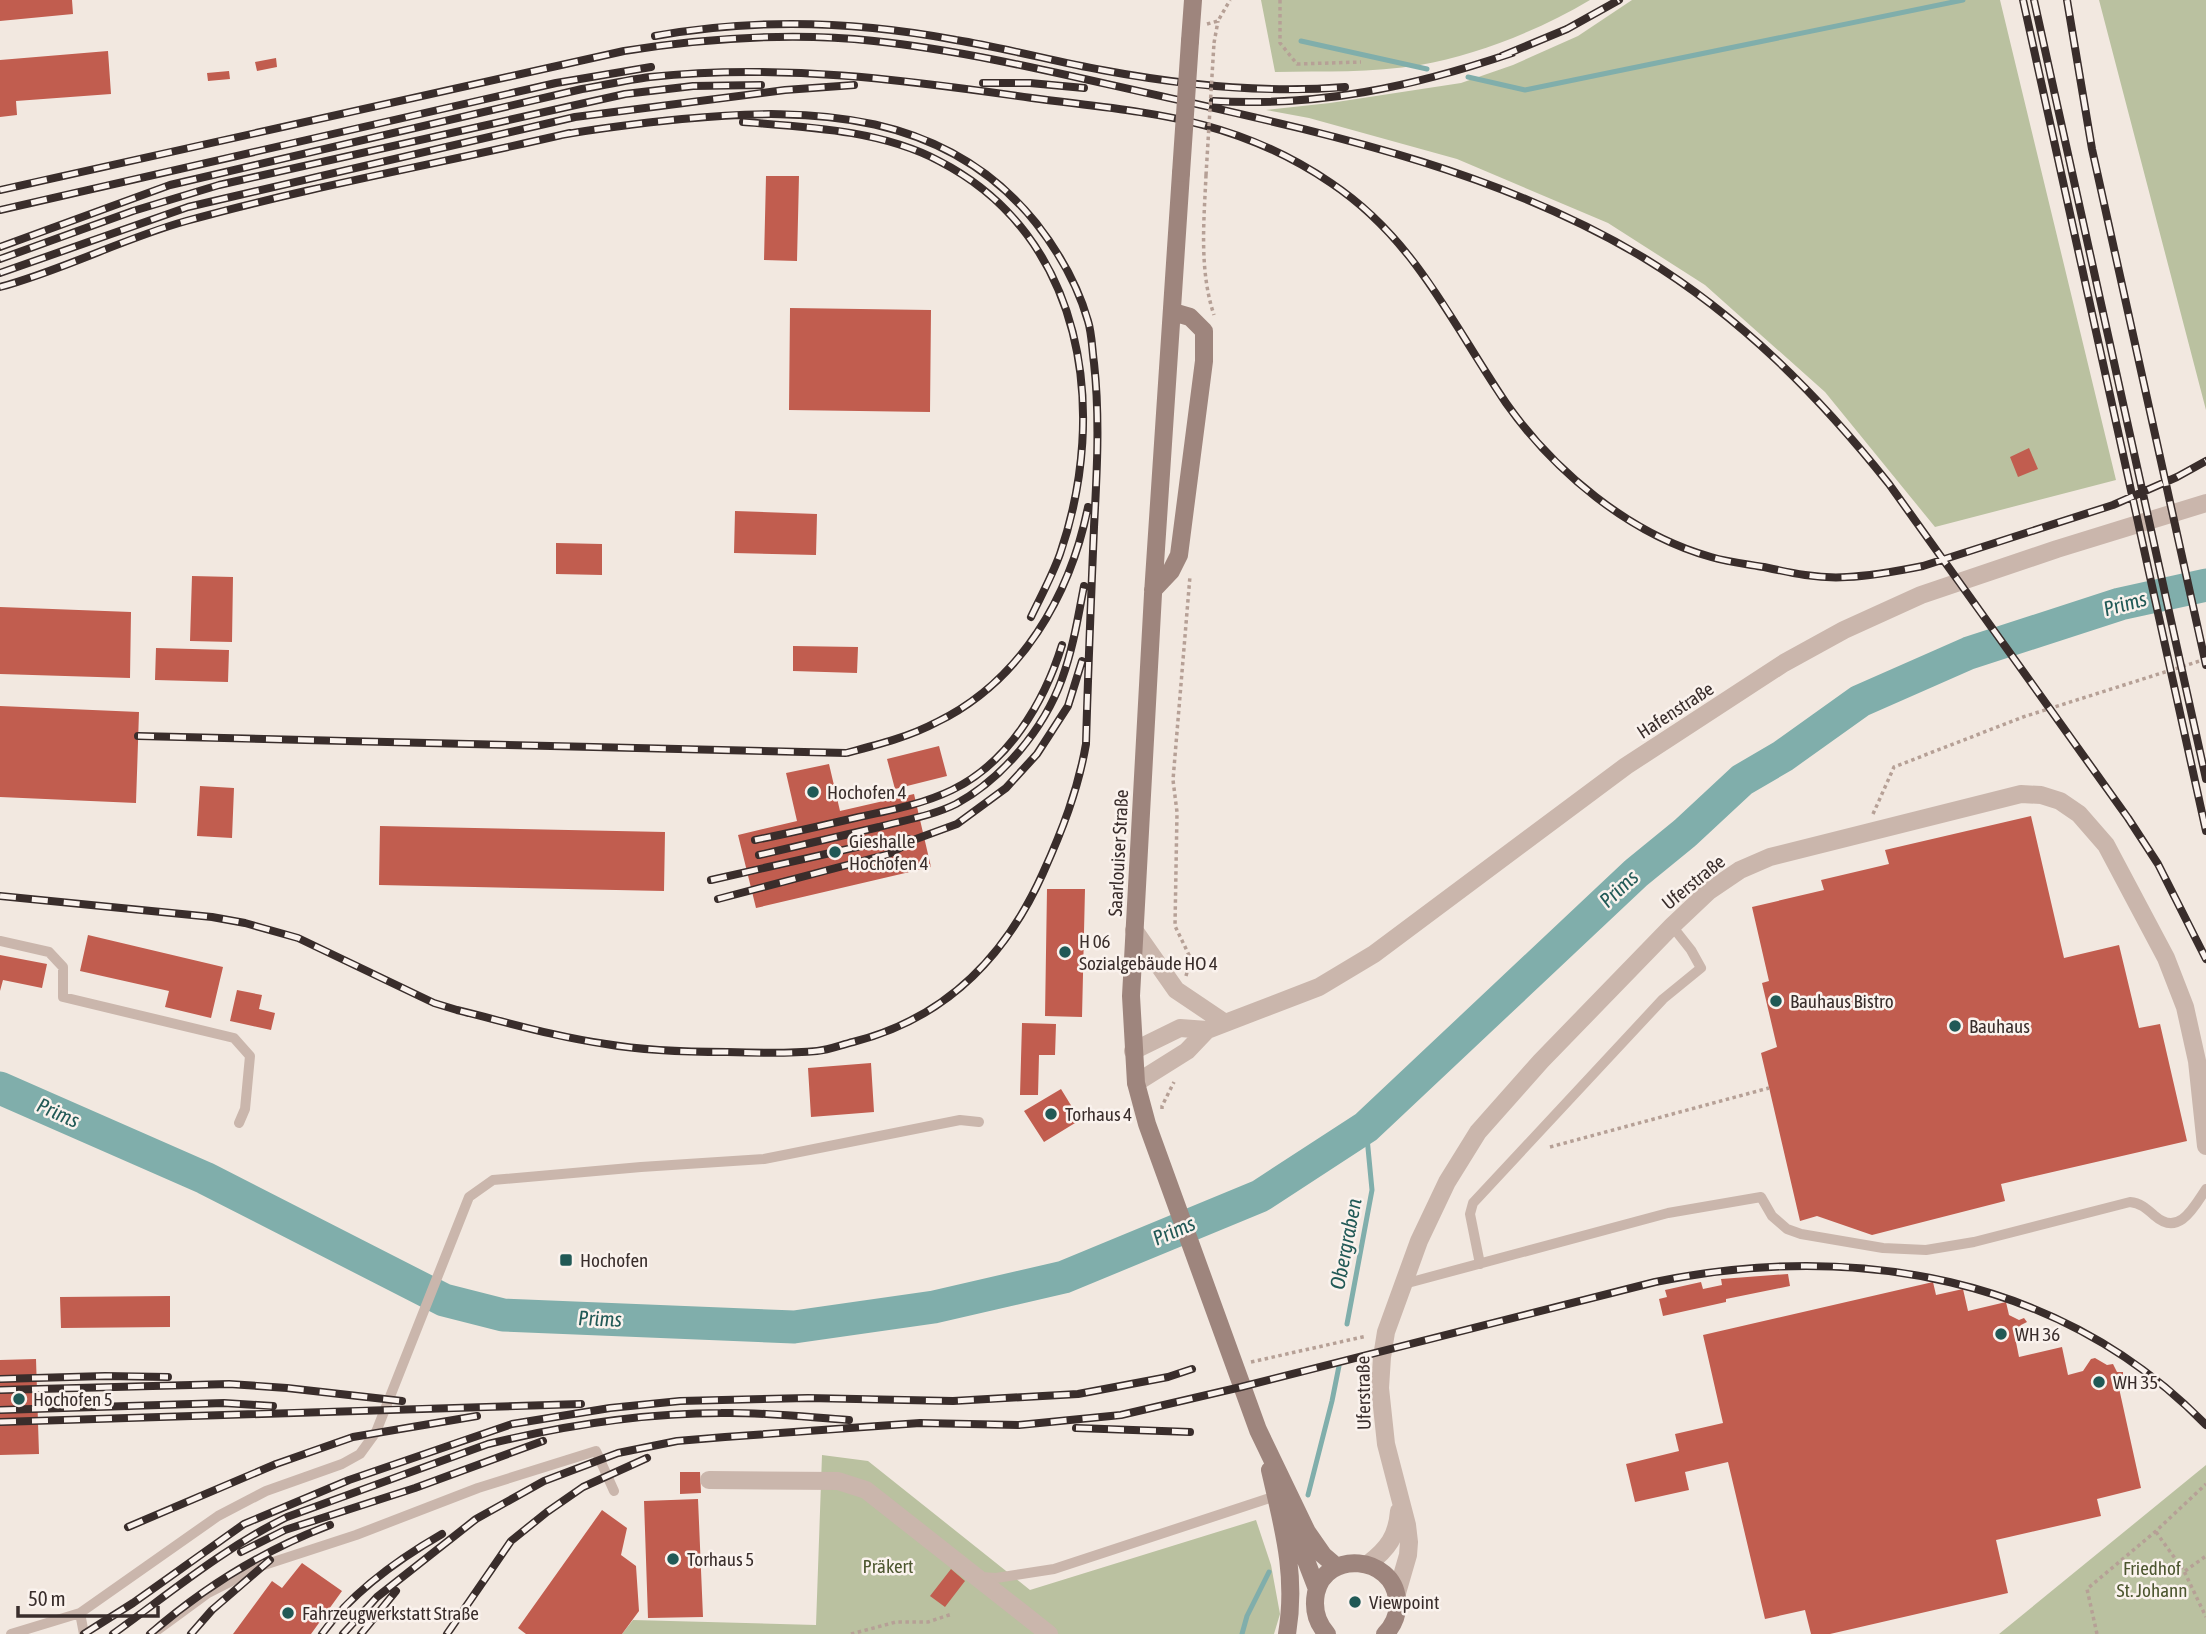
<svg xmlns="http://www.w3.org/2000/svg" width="2206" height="1634" font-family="'Asap Condensed',sans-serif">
	<rect width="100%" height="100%" fill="#f2e8e0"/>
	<path fill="#bac1a0" d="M 1261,0 L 1590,0 C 1540,30 1477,55 1420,65 C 1372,73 1323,71 1275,72 Z
		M 1632,0 L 2000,0 L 2116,480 L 1935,527 L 1825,392 L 1705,285 L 1608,223 L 1457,159 L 1309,118 L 1266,110 L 1330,103 L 1461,83 L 1513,65 L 1578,36 Z
		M 2099,0 L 2206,0 L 2206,410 Z
		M 822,1455 L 868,1461 L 1030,1590 L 1256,1520 L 1271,1565 L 1280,1614 L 1274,1634 L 622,1634 L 633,1620 L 816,1625 Z
		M 2206,1465 L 2206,1634 L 1999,1634 Z"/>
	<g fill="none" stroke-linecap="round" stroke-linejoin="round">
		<path stroke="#80aeab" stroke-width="5" d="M 1301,41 L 1427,69
			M 1468,77 L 1525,90 L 1963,0
			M 1347,1324 L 1372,1190 L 1366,1127
			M 1308,1495 L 1332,1401 L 1339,1366
			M 1242,1634 L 1247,1616 L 1269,1572"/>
		<path stroke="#80aeab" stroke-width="33" d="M 0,1088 L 205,1178 L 444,1300 L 503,1315 L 794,1327 L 934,1307 L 1064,1277 L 1260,1196 L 1366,1127 L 1636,873 L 1685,833 L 1742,780 L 1783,756 L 1860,701 L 1969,653 L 2120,604 L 2206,585"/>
	</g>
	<path fill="#c15d4f" d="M 0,0 L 72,0 L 73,14 L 0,21 Z
		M 108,51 L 111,94 L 16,101 L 17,115 L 0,117 L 0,60 Z
		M 276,58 L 277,67 L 257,71 L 255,62 Z
		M 229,71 L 230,79 L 208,81 L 207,73 Z
		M 766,176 L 799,176 L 797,261 L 764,260 Z
		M 790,308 L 931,310 L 930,412 L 789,410 Z
		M 2029,448 L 2038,469 L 2018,477 L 2010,457 Z
		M 735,511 L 817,514 L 816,555 L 734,553 Z
		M 556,543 L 602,544 L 602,575 L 556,574 Z
		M 192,576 L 233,577 L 232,642 L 190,641 Z
		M 0,607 L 131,612 L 130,678 L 0,674 Z
		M 793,646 L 858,647 L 857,673 L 793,671 Z
		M 156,648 L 229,650 L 228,682 L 155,680 Z
		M 0,706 L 139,712 L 136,803 L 0,797 Z
		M 939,746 L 947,776 L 895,789 L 887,759 Z
		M 829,764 L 840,811 L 914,794 L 931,867 L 756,908 L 738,835 L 797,821 L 786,773 Z
		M 200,786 L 234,788 L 232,838 L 197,836 Z
		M 2031,816 L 2064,958 L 2119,945 L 2139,1028 L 2160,1024 L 2187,1141 L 2001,1184 L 2005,1201 L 1872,1235 L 1817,1216 L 1800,1221 L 1761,1053 L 1777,1047 L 1762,983 L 1769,981 L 1752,907 L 1824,890 L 1821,880 L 1889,864 L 1885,850 Z
		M 380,826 L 665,832 L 664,891 L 379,885 Z
		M 1047,889 L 1085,889 L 1082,1017 L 1045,1016 Z
		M 88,935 L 223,967 L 211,1018 L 165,1007 L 169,991 L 80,971 Z
		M 0,955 L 47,964 L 42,988 L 3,980 L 0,991 Z
		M 237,990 L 262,995 L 259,1009 L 275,1013 L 271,1030 L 230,1021 Z
		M 1022,1023 L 1056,1024 L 1055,1055 L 1039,1055 L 1038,1095 L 1020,1095 Z
		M 871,1063 L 874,1112 L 811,1117 L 808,1068 Z
		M 1061,1089 L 1080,1120 L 1044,1142 L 1024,1111 Z
		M 1788,1274 L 1790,1286 L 1726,1299 L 1726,1302 L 1663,1316 L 1659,1299 L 1667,1297 L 1665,1290 L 1701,1282 L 1703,1289 L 1722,1285 L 1721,1279 Z
		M 1933,1282 L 1936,1295 L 1963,1289 L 1968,1311 L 2006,1302 L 2009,1315 L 2019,1320 L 2024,1318 L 2027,1322 L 2021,1325 L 2015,1337 L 2019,1357 L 2062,1347 L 2068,1375 L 2083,1371 L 2091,1359 L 2095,1358 L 2107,1365 L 2113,1364 L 2117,1372 L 2123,1372 L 2123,1377 L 2117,1379 L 2141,1488 L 2097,1499 L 2101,1516 L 1996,1540 L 2008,1593 L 1830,1634 L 1811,1634 L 1805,1610 L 1765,1619 L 1728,1462 L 1685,1472 L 1689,1490 L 1635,1502 L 1626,1464 L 1679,1451 L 1675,1434 L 1723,1423 L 1703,1335 Z
		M 170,1296 L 170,1327 L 61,1328 L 60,1297 Z
		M 36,1359 L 39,1454 L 0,1455 L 0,1360 Z
		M 680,1472 L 700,1472 L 701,1493 L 680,1494 Z
		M 698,1499 L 703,1617 L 648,1618 L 644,1501 Z
		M 602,1510 L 627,1528 L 621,1555 L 636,1566 L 639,1611 L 622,1634 L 526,1634 L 518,1628 Z
		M 302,1563 L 342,1591 L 311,1634 L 233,1634 L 272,1581 L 282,1588 Z
		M 951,1569 L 965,1581 L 945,1607 L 930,1596 Z"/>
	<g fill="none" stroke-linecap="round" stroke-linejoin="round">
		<path stroke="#b6a096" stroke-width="3.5" stroke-dasharray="3.5 3.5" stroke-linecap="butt" d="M 1280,0 L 1280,43 L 1297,64 L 1361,62
			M 1207,24 L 1218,21 L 1230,0
			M 1214,43 L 1218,21
			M 1206,175 C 1204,221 1199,270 1214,315
			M 1873,814 L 1894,767 L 2023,717 L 2206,659
			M 1186,976 L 1190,961 L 1189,955 L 1175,926 L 1177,812 L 1173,780 L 1190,576
			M 1162,1109 L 1162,1106 L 1174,1082
			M 1550,1147 L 1769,1088
			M 1251,1362 L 1367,1336
			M 2156,1532 L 2184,1571 L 2206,1617
			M 2185,1571 L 2206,1556
			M 851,1634 L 896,1622 L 928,1622 L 952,1614
			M 2097,1634 L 2087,1589 L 2156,1531 L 2206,1484"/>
		<path stroke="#cab6ac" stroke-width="10" d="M 0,941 L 49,952 L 63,967 L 63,997 L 234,1038 L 250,1056 L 245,1109 L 239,1123
			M 1480,1264 L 1470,1214 L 1473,1203 L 1663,999 L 1701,968 L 1691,950 L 1672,926
			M 1404,1284 L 1668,1213 L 1761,1197 L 1772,1216 L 1787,1229 L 1801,1234 L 1883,1248 L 1926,1250 L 1974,1242 L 2130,1202 C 2141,1203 2147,1209 2155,1216 C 2179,1237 2194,1207 2206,1189
			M 981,1577 L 996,1578 L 1054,1569 L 1276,1496
			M 11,1634 L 80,1613
			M 84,1634 L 80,1613 L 218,1516 L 266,1491 L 342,1464 L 360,1454 L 376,1432 L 469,1197 L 493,1180 L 641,1167 L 764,1159 L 960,1120 L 979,1122
			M 152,1634 L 208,1593 L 261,1566 L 356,1535 L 478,1488 L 596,1451 L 614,1491"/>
		<path stroke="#cab6ac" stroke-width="18" d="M 1134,930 L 1176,990 L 1225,1023
			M 1133,1051 L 1180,1028 L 1207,1030
			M 1136,1083 L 1187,1051 L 1207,1030 L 1319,987 L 1374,954 L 1626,766 L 1784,663 L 1844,630 L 1921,595 L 2057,549 L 2206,503
			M 709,1480 L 838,1481 L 866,1490 L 1049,1634
			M 1368,1564 C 1388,1549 1397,1536 1399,1511
			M 1397,1593 L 1408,1555 L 1409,1542 L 1407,1525 L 1386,1444 L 1380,1388 L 1382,1357 L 1386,1332 L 1419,1241 L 1447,1182 L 1478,1132 L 1541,1061 L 1672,926 L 1709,891 L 1740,870 L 1770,857 L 2021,794 L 2041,795 L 2060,801 L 2079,814 L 2106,845 L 2166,958 L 2185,1007 L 2197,1061 L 2206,1146"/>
		<path stroke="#9e857d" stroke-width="18" d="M 1190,41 L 1193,0
			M 1181,173 L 1153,594 L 1131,996 L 1136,1083 L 1147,1124 L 1258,1430 L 1307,1532 L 1323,1555 L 1337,1567
			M 1153,590 L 1171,571 L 1179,555 L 1204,361 L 1204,331 L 1190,317 L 1173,312
			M 1270,1470 C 1283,1527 1297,1575 1287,1634
			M 1290,1519 L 1317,1589
			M 1327,1634 C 1316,1622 1313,1609 1316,1593 C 1326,1549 1393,1556 1397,1599 C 1399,1612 1394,1625 1385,1634"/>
		<g stroke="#392d2b" stroke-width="8">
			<path id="rail" d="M 2023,0 L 2206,831
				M 2034,0 L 2206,779
				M 2067,0 L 2092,149 L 2206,665
				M 655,36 C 755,18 856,21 956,40 C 1005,48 1053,61 1102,70 C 1182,85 1263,94 1345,87
				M 1502,56 L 1567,29 L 1619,0
				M 983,83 L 1030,83 L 1084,88
				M 1213,101 C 1319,107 1412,87 1512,53
				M 743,122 C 807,127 881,130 939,161 C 1085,236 1109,411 1060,554 C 1052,576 1041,596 1031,617
				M 0,190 L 624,51 C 707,38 790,32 874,41 C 978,52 1081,79 1183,101 C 1342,137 1502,173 1644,258 C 1741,317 1819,396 1889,484 L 2128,818 L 2158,864 L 2206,959
				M 0,210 L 556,83 L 651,67
				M 0,247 L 170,185 L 582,89 C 605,85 627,80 650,77 C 778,63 906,80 1032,98 C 1146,113 1232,116 1331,183 C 1415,239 1451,322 1506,403 C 1554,471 1629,534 1711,557 C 1728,562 1746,564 1764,567 C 1791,573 1819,579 1847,577 C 1873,576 1898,571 1923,566 L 2113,505 L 2177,477 L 2206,461
				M 0,259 L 133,211 L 219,185 L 625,94 L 693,86 L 761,85
				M 0,273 L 188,207 L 575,117 L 785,90 L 854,85
				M 0,287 C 63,270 122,239 186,221 C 312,186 442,163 570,133
				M 138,736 L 846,753 C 877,745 909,737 937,722 C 1021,681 1070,596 1088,507
				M 755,840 C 790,833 825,825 859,817 C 891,810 923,804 952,790 C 1008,763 1044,703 1062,645
				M 759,855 C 799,846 839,836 879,827 C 904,820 932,816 956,804 C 1002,779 1044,729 1062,679 C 1073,649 1078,617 1084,586
				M 711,880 L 879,842 L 909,839
				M 0,896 L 212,917 L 245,923 L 298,938 L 434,1003 L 457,1010 C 506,1022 556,1037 606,1044 C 646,1051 687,1052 727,1052 C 757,1053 787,1054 817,1051 C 829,1050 841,1045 853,1042 C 944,1019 1005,958 1043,873 C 1062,831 1078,790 1086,744 C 1088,671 1091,599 1094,527 C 1097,472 1100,417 1094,363 C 1092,349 1092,334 1088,321 C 1078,286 1058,251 1036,223 C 947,112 813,106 682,119 C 642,123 601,128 561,135
				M 718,899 L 889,854 L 916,839 L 957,824 L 1006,788 L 1037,754 L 1068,706 L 1082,661
				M 0,1379 L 105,1376 L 168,1377
				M 0,1390 L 229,1384 L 287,1388 L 402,1401
				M 0,1410 L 224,1403 L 273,1406
				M 0,1422 L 581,1404
				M 1076,1428 L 1190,1432
				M 128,1527 L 276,1464 L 353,1437 L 477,1416
				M 241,1552 L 285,1530 L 415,1488 L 543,1441
				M 84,1634 L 133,1603 L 244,1524 L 349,1480 L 512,1424 L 610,1408 L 680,1401 L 808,1398 L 953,1401 L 1078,1394 L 1168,1377 L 1192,1369
				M 113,1634 C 170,1593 224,1548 287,1517 L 488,1444 C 562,1426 645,1413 721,1413 C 763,1412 806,1417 849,1420
				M 150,1634 C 203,1588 264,1550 330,1525
				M 191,1634 L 212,1610 L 270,1560
				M 322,1634 C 352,1592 397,1560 442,1534
				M 343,1634 L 377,1597 L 476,1519 L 544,1481 L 618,1453 L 677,1441 L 725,1437 L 920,1423 L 1019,1425 L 1121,1415 L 1241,1387 L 1655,1282 C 1853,1241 2061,1276 2206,1425
				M 361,1634 L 396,1591
				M 447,1634 L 511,1541 L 547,1512 L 583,1487 L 647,1458"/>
		</g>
		<use href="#rail" stroke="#faf2ed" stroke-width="5" stroke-dasharray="16" stroke-linecap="butt"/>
		<path stroke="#b6a096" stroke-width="3.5" stroke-dasharray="3.5 3.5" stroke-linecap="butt" d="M 1206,175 L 1214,43"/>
		<path stroke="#9e857d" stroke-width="18" d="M 1181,173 L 1190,41"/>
	</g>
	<g fill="#215956" stroke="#faf2ed" stroke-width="2.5">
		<circle cx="813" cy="792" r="7"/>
		<circle cx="835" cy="852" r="7"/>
		<circle cx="1065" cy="952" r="7"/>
		<circle cx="1776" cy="1001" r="7"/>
		<circle cx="1955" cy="1026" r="7"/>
		<circle cx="1051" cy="1114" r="7"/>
		<rect x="559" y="1253" width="14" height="14" rx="3.5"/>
		<circle cx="2001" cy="1334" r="7"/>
		<circle cx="2099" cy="1382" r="7"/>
		<circle cx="19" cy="1399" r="7"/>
		<circle cx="673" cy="1559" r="7"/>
		<circle cx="1355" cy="1602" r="7"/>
		<circle cx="288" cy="1613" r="7"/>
	</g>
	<g text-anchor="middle" stroke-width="5" stroke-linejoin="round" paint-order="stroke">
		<g font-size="19" fill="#392d2b" stroke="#faf2ed">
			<text transform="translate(1675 710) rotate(-33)" y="7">Hafenstraße</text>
			<text transform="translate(1118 853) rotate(-87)" y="7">Saarlouiser Straße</text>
			<text transform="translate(1693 882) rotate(-39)" y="7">Uferstraße</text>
			<text transform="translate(1363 1393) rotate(-91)" y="7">Uferstraße</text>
		</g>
		<g font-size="19" fill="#392d2b" stroke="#faf2ed" text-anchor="start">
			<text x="827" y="799">Hochofen 4</text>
			<text x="849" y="848">Gieshalle<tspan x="849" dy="22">Hochofen 4</tspan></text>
			<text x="1079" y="948">H 06<tspan x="1079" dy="22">Sozialgebäude HO 4</tspan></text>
			<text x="1790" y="1008">Bauhaus Bistro</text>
			<text x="1969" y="1033">Bauhaus</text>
			<text x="1065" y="1121">Torhaus 4</text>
			<text x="580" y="1267">Hochofen</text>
			<text x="2015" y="1341">WH 36</text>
			<text x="2113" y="1389">WH 35</text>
			<text x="33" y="1406">Hochofen 5</text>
			<text x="687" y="1566">Torhaus 5</text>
			<text x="1369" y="1609">Viewpoint</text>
			<text x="302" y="1620">Fahrzeugwerkstatt Straße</text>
		</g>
		<g font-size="19" fill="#4c562f" stroke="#faf2ed">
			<text x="888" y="1573">Präkert</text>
			<text x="2152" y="1575">Friedhof<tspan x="2152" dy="22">St. Johann</tspan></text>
		</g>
		<g font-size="21" font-style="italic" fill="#215956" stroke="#faf2ed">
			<text transform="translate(2125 604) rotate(-15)" y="7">Prims</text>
			<text transform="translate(1619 889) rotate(-43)" y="7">Prims</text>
			<text transform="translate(58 1113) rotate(24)" y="7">Prims</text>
			<text transform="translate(1174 1231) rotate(-23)" y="7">Prims</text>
			<text transform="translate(1346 1244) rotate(-79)" y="7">Obergraben</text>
			<text transform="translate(600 1319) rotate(2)" y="7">Prims</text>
		</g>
	</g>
	<path d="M18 1606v10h140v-10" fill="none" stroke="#392d2b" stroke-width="3.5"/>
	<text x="28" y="1606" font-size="21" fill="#392d2b" stroke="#faf2ed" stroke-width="5" paint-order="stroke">50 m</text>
</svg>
